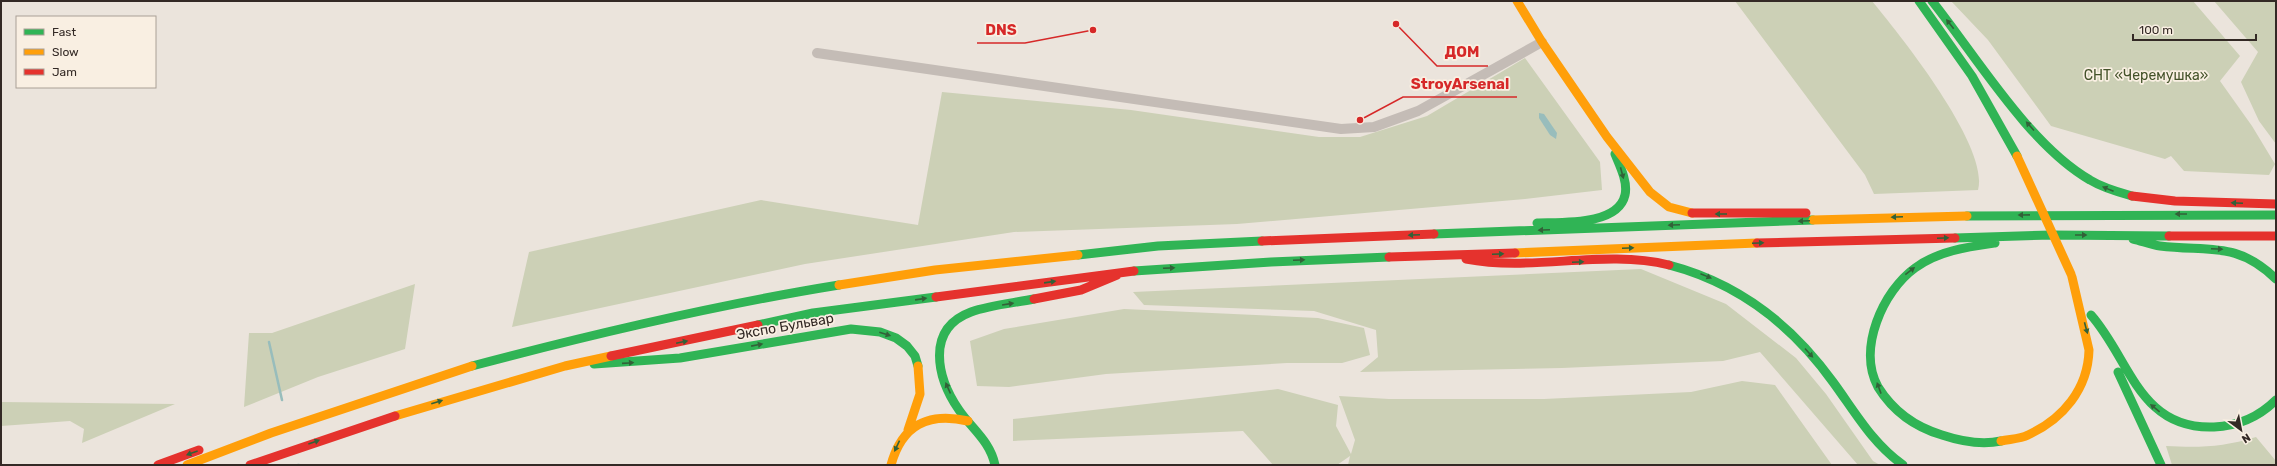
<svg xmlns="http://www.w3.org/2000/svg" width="2277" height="466" font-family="Rubik,sans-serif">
	<rect width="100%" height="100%" fill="#ebe4dc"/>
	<path fill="#ccd0b6" d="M 1735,1 L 1872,1 C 1900,35 1990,147 1978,190 L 1874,194 L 1865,175 Z
		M 1951,1 L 2193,1 L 2240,56 L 2220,81 L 2252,126 L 2275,164 L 2269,175 L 2184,171 L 2171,156 L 2165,159 L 2051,126 L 1988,40 Z
		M 2214,1 L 2276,1 L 2276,144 L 2259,121 L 2241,82 L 2258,52 Z
		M 1525,58 L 1600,162 L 1602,190 L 1525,199 L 1237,224 L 1014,232 L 805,264 L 512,327 L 529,252 L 761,200 L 918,225 L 942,92 L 1131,110 L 1319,137 L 1360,137 L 1427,116 Z
		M 1641,269 L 1726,304 L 1796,358 L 1826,394 L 1873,461 L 1880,465 L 1858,465 L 1760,352 L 1723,361 L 1562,368 L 1360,372 L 1378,357 L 1376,330 L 1314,311 L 1144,305 L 1133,292 Z
		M 415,284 L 405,349 L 318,377 L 244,407 L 249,333 L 272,333 Z
		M 1124,309 L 1318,318 L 1364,328 L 1370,355 L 1342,363 L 1287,363 L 1106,374 L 1009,387 L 977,386 L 970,341 L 1004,329 Z
		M 1742,381 L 1775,385 L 1832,465 L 1348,465 L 1350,456 L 1337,465 L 1273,465 L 1243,431 L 1013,441 L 1013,419 L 1278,389 L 1338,405 L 1336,426 L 1351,454 L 1355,440 L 1339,396 L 1389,399 L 1544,399 L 1691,392 Z
		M 1,402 L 175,404 L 82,443 L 84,429 L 70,421 L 1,426 Z
		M 2256,437 L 2276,461 L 2276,465 L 2172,465 L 2166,446 C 2200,448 2223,447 2256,437 Z"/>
	<path fill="#98bdbc" d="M 1539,113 L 1544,114 L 1557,133 L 1556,139 L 1550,135 L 1539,118 Z"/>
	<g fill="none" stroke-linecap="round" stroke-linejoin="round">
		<path stroke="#98bdbc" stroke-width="2.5" d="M 269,342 L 282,400
			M 298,465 L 299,465"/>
		<path stroke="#c4bcb6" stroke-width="10" d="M 817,53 L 1341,129 L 1374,127 L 1418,111 L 1542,42"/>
		<path stroke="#30b455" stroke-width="9" d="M 1919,1 L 1972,76 L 2017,156
			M 1932,1 C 1976,56 2029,145 2090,180 C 2103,188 2118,192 2132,196
			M 1967,216 L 2276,215
			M 1537,223 C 1561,222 1618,226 1625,195 C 1628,182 1620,166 1615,154
			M 1434,234 L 1813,220
			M 1955,238 L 2052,235 L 2169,236
			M 2133,239 C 2142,241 2151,245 2160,246 C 2209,252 2237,241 2276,279
			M 1995,243 C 1967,247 1938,251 1915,268 C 1883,291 1857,349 1878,387 C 1893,411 1915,427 1942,435 C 1960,441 1982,445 2001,441
			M 1078,255 L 1158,246 L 1262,241
			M 1669,265 C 1738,283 1792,325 1833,382 C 1855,412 1872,443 1903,465
			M 1134,271 L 1271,262 L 1389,257
			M 2091,315 C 2130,359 2139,430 2214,427 C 2238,426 2259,417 2276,400
			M 758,325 L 813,313 L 936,297
			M 594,364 L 680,358 L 851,329 L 880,332 L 896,338 L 907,346 L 915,356 L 918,366
			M 472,366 C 593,334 715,305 839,285
			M 2118,372 L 2161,465
			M 995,465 C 990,441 972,429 959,410 C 937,378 925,329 971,312 C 990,305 1014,303 1034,299"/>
		<path stroke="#ff9f0a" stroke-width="9" d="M 1517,1 L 1542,42 L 1607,137 L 1650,192 L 1669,207 L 1692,213
			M 1813,220 L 1967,216
			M 1515,253 L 1757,243
			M 839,285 L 935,270 L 1078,255
			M 395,416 L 565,366 L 611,356
			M 908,430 L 920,394 L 918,366
			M 2001,441 C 2010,439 2020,439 2028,435 C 2063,419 2088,389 2089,350 L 2072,277
			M 187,465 L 271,433 L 472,366
			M 891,465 C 902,425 928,412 968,421"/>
		<path stroke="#e5322d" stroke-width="9" d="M 2132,196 L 2175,201 L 2276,204
			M 1692,213 L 1806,213
			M 2169,236 L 2276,236
			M 1262,241 L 1434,234
			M 1757,243 L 1955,238
			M 1389,257 L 1515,253
			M 1466,259 C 1533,272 1603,249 1669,265
			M 936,297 L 1134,271
			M 1034,299 L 1081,290 L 1117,275
			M 611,356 L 758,325
			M 158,465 L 199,450
			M 250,465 L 395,416"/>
		<path stroke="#ff9f0a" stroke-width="9" d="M 2017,156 L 2071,274"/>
	</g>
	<defs><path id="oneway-solid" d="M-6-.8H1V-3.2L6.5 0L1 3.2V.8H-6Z"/></defs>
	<g fill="#326138">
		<use href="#oneway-solid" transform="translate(1950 24) rotate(-128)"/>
		<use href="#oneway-solid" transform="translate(2030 126) rotate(-132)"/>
		<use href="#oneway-solid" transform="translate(1622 173) rotate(75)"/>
		<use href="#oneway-solid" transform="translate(2108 189) rotate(-158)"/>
		<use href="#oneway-solid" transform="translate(2237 203) rotate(-178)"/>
		<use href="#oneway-solid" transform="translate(1721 214) rotate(-180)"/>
		<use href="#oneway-solid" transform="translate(2181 214) rotate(-180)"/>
		<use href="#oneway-solid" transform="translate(2024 215) rotate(179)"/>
		<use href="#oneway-solid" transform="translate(1897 217) rotate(178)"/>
		<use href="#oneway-solid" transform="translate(1804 221) rotate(178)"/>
		<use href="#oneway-solid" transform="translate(1674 225) rotate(178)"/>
		<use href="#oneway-solid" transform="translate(1544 230) rotate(178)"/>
		<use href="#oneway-solid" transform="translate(1414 235) rotate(177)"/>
		<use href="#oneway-solid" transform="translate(2081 235)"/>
		<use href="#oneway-solid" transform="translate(1943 238) rotate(-2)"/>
		<use href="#oneway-solid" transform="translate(1758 243) rotate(-2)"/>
		<use href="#oneway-solid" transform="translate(1628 248) rotate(-2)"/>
		<use href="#oneway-solid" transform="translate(2217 249) rotate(3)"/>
		<use href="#oneway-solid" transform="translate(1498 254) rotate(-2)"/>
		<use href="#oneway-solid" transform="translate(1299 260) rotate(-2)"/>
		<use href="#oneway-solid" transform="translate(1578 262) rotate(-2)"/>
		<use href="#oneway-solid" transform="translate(1169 268) rotate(-3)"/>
		<use href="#oneway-solid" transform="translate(1910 271) rotate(-38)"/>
		<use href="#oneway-solid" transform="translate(1706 276) rotate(22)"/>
		<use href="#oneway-solid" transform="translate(1050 282) rotate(-8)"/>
		<use href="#oneway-solid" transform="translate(921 299) rotate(-8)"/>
		<use href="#oneway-solid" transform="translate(1008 304) rotate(-9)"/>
		<use href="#oneway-solid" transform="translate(2086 328) rotate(75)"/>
		<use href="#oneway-solid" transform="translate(885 334) rotate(18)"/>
		<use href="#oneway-solid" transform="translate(682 342) rotate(-12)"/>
		<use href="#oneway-solid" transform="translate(757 345) rotate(-11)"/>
		<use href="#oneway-solid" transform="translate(1809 353) rotate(48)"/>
		<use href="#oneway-solid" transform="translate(628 363) rotate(-4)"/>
		<use href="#oneway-solid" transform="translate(948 388) rotate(-114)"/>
		<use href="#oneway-solid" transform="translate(1879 388) rotate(-110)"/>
		<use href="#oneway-solid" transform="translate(437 402) rotate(-17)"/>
		<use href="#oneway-solid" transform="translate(2155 408) rotate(-141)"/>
		<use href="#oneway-solid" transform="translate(314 442) rotate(-20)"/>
		<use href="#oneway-solid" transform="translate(897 446) rotate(115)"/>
		<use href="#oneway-solid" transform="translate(192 453) rotate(160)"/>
	</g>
	<g text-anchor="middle" stroke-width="3.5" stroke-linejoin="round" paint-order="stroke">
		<g font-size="14" fill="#435229" stroke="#f9efe2">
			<text x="2146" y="80">СНТ «Черемушка»</text>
		</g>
		<g font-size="14" fill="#332925" stroke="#f9efe2">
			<text transform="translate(785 326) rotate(-10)" y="5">Экспо Бульвар</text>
		</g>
	</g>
	<path fill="none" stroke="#d62828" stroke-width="1.5" d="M1093 30L1025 43H977M1396 24L1437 66H1488M1360 120L1403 97H1517"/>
	<g fill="#d62828" stroke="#f9efe2" stroke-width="1.5">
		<circle cx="1093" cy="30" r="4"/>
		<circle cx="1396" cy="24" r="4"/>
		<circle cx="1360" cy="120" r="4"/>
	</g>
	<g font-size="15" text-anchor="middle" font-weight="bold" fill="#d62828" stroke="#f9efe2" stroke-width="3.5" stroke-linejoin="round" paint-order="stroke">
		<text x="1001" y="35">DNS</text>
		<text x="1462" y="57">ДОМ</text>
		<text x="1460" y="89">StroyArsenal</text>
	</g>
	<rect width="2277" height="466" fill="none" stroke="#332925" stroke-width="4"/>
	<rect x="16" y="16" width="140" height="72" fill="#f9efe2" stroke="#aaa096"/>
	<rect x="24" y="29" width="20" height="6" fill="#30b455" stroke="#aaa096"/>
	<text x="52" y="36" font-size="12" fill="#332925">Fast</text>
	<rect x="24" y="49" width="20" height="6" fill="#ff9f0a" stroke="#aaa096"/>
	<text x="52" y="56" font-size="12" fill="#332925">Slow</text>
	<rect x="24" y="69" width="20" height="6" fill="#e5322d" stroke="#aaa096"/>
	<text x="52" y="76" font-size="12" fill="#332925">Jam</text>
	<g transform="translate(2241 430) rotate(148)" stroke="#f9efe2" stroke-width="3" paint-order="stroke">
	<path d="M0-3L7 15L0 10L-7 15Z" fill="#332925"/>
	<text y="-6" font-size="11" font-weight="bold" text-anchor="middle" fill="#332925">N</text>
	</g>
	<path d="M2133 34v6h123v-6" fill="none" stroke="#332925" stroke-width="2"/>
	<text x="2139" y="34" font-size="12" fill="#332925" stroke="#f9efe2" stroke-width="3" paint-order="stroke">100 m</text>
</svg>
